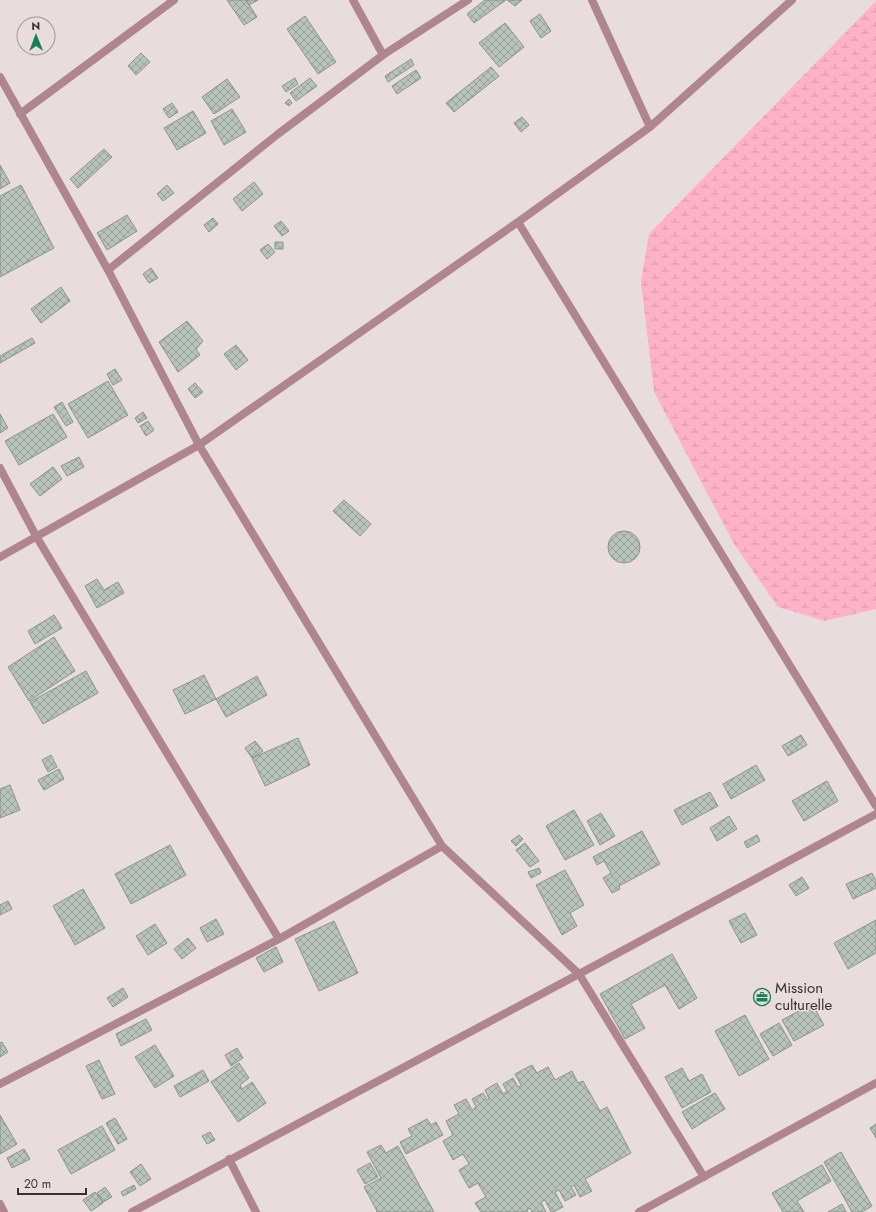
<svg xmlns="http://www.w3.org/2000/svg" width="876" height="1212" font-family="Jost,sans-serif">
	<defs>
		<pattern id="wetland-marsh" width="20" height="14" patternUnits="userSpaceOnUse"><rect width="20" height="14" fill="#feb2c8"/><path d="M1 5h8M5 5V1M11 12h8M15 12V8" fill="none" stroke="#da99ac"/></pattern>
		<pattern id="building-cross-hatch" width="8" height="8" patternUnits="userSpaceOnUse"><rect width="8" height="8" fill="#b8c3bd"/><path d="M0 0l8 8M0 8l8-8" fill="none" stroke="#969f9a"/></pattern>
	</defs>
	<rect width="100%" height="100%" fill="#e9dcdf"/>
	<path fill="url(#wetland-marsh)" d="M 876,1 L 876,609 L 825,621 L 778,607 L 734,544 L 654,392 L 641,281 L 649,234 Z"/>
	<path fill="url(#building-cross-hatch)" stroke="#89948e" d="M 227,0 L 246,0 L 257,17 L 244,25 Z
		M 246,0 L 258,0 L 249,5 Z
		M 485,0 L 506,0 L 474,23 L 467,14 Z
		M 507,0 L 522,0 L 515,6 Z
		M 540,14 L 551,31 L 541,38 L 530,21 Z
		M 305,16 L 336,62 L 318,74 L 287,29 Z
		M 505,23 L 524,47 L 499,67 L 479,43 Z
		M 141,53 L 150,62 L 136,75 L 128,66 Z
		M 411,59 L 414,65 L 388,82 L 385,76 Z
		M 491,67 L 499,76 L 454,112 L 446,103 Z
		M 416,70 L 421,78 L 397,94 L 392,86 Z
		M 295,78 L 298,84 L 286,92 L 282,86 Z
		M 310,78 L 317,86 L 296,101 L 290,93 Z
		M 227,79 L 240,97 L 214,114 L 202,97 Z
		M 289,99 L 292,103 L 289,106 L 285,103 Z
		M 172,103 L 178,112 L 169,118 L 163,109 Z
		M 232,109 L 246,132 L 224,145 L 211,121 Z
		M 193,111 L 206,133 L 177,150 L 164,128 Z
		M 522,117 L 529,125 L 521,132 L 514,123 Z
		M 104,149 L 112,157 L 78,188 L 70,179 Z
		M 0,165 L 10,183 L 0,189 Z
		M 254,182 L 263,194 L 242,211 L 233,199 Z
		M 21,185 L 54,248 L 0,277 L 0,196 Z
		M 167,185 L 174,193 L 163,201 L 157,194 Z
		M 127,215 L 137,231 L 107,250 L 97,233 Z
		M 213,218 L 218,224 L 209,232 L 204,225 Z
		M 281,221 L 289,231 L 282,236 L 274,226 Z
		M 275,242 L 283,242 L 283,249 L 275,249 Z
		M 268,244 L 275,252 L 267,259 L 260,250 Z
		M 151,268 L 158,278 L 149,283 L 143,274 Z
		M 61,287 L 70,301 L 41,323 L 31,309 Z
		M 187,321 L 203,341 L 196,349 L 200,355 L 178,372 L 159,342 Z
		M 32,338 L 35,343 L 0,363 L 0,356 Z
		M 236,345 L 248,360 L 236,370 L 224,354 Z
		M 115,369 L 122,380 L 113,385 L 107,374 Z
		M 108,381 L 128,415 L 88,438 L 68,404 Z
		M 195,383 L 203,392 L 195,398 L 188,389 Z
		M 62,402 L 73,422 L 66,426 L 54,407 Z
		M 143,412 L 147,418 L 138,423 L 135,418 Z
		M 0,414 L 8,428 L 0,433 Z
		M 53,414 L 67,437 L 19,465 L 5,441 Z
		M 148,421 L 154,430 L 146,436 L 140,426 Z
		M 79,457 L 84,467 L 67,476 L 61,466 Z
		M 53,467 L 62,479 L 40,496 L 30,484 Z
		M 344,500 L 371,524 L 360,536 L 333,511 Z
		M608 547a16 16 0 1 1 32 0a16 16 0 1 1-32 0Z
		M 97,579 L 104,590 L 118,582 L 124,593 L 97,608 L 85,586 Z
		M 54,615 L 62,628 L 35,644 L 28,631 Z
		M 54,637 L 75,671 L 29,701 L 8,667 Z
		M 86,671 L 98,693 L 43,724 L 30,702 Z
		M 204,675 L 216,699 L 185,714 L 173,690 Z
		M 257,676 L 267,695 L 226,717 L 216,699 Z
		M 801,735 L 807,745 L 788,756 L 782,746 Z
		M 298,738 L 310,765 L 265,786 L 252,758 Z
		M 255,741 L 263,751 L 252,758 L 245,748 Z
		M 51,755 L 57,767 L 48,772 L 42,760 Z
		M 756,765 L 765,780 L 731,799 L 723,784 Z
		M 59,769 L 64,779 L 44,790 L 38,780 Z
		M 827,781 L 838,801 L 804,821 L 792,801 Z
		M 10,785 L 20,810 L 0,818 L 0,789 Z
		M 710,792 L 718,806 L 682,825 L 674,810 Z
		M 574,810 L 594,845 L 565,860 L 546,826 Z
		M 601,813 L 615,836 L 600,845 L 587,821 Z
		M 729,816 L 737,829 L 717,841 L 710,828 Z
		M 642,831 L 660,864 L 619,886 L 620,889 L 612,893 L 603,878 L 611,873 L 604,861 L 597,865 L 593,857 Z
		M 519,835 L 523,839 L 516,846 L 511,841 Z
		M 757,835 L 760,841 L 747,848 L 744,842 Z
		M 525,843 L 539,861 L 530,867 L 516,850 Z
		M 170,845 L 186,875 L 131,904 L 115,874 Z
		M 539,868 L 541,873 L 531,878 L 528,872 Z
		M 565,870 L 584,905 L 570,913 L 577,926 L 562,935 L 536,885 Z
		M 872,873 L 876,881 L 876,888 L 853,899 L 846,884 Z
		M 802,877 L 809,888 L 796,896 L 789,885 Z
		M 83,889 L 105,928 L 75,945 L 53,906 Z
		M 8,901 L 12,909 L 0,915 L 0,905 Z
		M 745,913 L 757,935 L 741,943 L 729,921 Z
		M 216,919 L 224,934 L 207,942 L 200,928 Z
		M 876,920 L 876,953 L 848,969 L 834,943 Z
		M 334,921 L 358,973 L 319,991 L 295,939 Z
		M 155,924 L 167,943 L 148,955 L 136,936 Z
		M 188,938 L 196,948 L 182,959 L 174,949 Z
		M 276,947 L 283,962 L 264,972 L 256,958 Z
		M 672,954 L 697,998 L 679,1009 L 665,985 L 631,1004 L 645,1028 L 625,1039 L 600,994 Z
		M 123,988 L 128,997 L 113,1007 L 107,998 Z
		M 812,1004 L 824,1025 L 794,1041 L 782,1020 Z
		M 745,1015 L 769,1059 L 739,1076 L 715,1031 Z
		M 146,1019 L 152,1030 L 121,1046 L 116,1034 Z
		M 779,1023 L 792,1045 L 773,1056 L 760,1034 Z
		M 2,1042 L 8,1052 L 0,1057 L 0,1043 Z
		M 155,1045 L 174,1076 L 155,1088 L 135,1057 Z
		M 237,1048 L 243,1058 L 231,1066 L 225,1055 Z
		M 99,1060 L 115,1094 L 102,1099 L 86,1066 Z
		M 239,1063 L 249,1078 L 240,1085 L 242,1089 L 252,1082 L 266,1103 L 238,1122 L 211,1082 Z
		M 532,1065 L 537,1073 L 548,1067 L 555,1080 L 572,1071 L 578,1083 L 583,1081 L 600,1111 L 607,1107 L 631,1153 L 585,1179 L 592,1191 L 580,1197 L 574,1185 L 571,1187 L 576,1195 L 565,1201 L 559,1190 L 555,1192 L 563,1207 L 553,1212 L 551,1212 L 545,1200 L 541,1202 L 546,1212 L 532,1212 L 530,1208 L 527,1210 L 528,1212 L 481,1212 L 475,1203 L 486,1197 L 478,1183 L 469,1188 L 459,1170 L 469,1164 L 463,1154 L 453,1160 L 443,1141 L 453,1135 L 446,1121 L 459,1114 L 454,1105 L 466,1099 L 472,1110 L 476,1107 L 472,1099 L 483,1093 L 487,1100 L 489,1099 L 485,1090 L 497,1083 L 503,1094 L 507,1092 L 503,1084 L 513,1078 L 518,1087 L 521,1085 L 515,1074 Z
		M 682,1068 L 689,1081 L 702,1074 L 711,1092 L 682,1108 L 665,1077 Z
		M 203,1070 L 209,1081 L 180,1097 L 174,1086 Z
		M 715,1093 L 725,1109 L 692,1129 L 682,1112 Z
		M 0,1115 L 17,1144 L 0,1154 Z
		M 115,1118 L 127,1139 L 118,1144 L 106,1123 Z
		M 427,1119 L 431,1125 L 436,1122 L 443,1135 L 406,1154 L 400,1142 L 412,1136 L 408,1129 Z
		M 876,1124 L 876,1138 L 870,1128 Z
		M 102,1126 L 115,1150 L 71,1174 L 58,1150 Z
		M 210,1132 L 215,1140 L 207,1144 L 202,1136 Z
		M 381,1145 L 386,1153 L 398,1146 L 434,1212 L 376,1212 L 377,1211 L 364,1187 L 381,1178 L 367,1152 Z
		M 24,1149 L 30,1159 L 12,1168 L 7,1158 Z
		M 841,1152 L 872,1206 L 862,1212 L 852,1212 L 824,1162 Z
		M 370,1163 L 378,1177 L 365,1184 L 357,1170 Z
		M 141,1164 L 151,1179 L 140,1186 L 130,1172 Z
		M 822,1165 L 831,1181 L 797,1201 L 804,1212 L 783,1212 L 772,1193 Z
		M 134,1185 L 136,1189 L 123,1196 L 121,1192 Z
		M 105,1187 L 112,1197 L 103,1202 L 97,1193 Z
		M 95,1192 L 103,1203 L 91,1211 L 83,1200 Z
		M 842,1204 L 846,1212 L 828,1212 Z"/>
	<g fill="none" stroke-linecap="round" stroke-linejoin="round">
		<path stroke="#ae8590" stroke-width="8" d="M 353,0 L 383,55
			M 592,0 L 650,127
			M 0,77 L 108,270 L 199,445 L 442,846 L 579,974 L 704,1177
			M 20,114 L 174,0
			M 518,222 L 876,806
			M 108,270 L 278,134 L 383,55 L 468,0
			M 0,468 L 36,536 L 279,939 L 442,846
			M 0,557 L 199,445 L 518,222 L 650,127 L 792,0
			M 0,1084 L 279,939
			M 229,1159 L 256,1212
			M 0,1204 L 4,1212
			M 132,1212 L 579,974 L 876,814
			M 639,1212 L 876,1083"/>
	</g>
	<defs>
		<g id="office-ring" transform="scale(0.9)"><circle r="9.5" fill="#e9dcdf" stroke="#187e58" stroke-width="1.5"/><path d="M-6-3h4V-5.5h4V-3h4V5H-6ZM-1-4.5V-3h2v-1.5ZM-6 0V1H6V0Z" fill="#187e58"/></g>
	</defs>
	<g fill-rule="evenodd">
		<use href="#office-ring" x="762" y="997"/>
	</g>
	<g text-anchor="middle" stroke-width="3" stroke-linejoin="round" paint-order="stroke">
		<g font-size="15" fill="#353031" stroke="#e9dcdf" text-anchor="start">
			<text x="775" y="993">Mission<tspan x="775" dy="17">culturelle</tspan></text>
		</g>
	</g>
	<g transform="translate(36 36) rotate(359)"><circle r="19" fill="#e9dcdf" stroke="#a19799"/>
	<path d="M0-3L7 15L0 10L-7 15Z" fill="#187e58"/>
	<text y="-6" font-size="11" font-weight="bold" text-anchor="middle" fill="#353031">N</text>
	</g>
	<path d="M18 1188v6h68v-6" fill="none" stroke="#353031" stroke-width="2"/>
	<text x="24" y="1188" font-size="12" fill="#353031" stroke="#e9dcdf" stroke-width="3" paint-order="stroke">20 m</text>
</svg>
